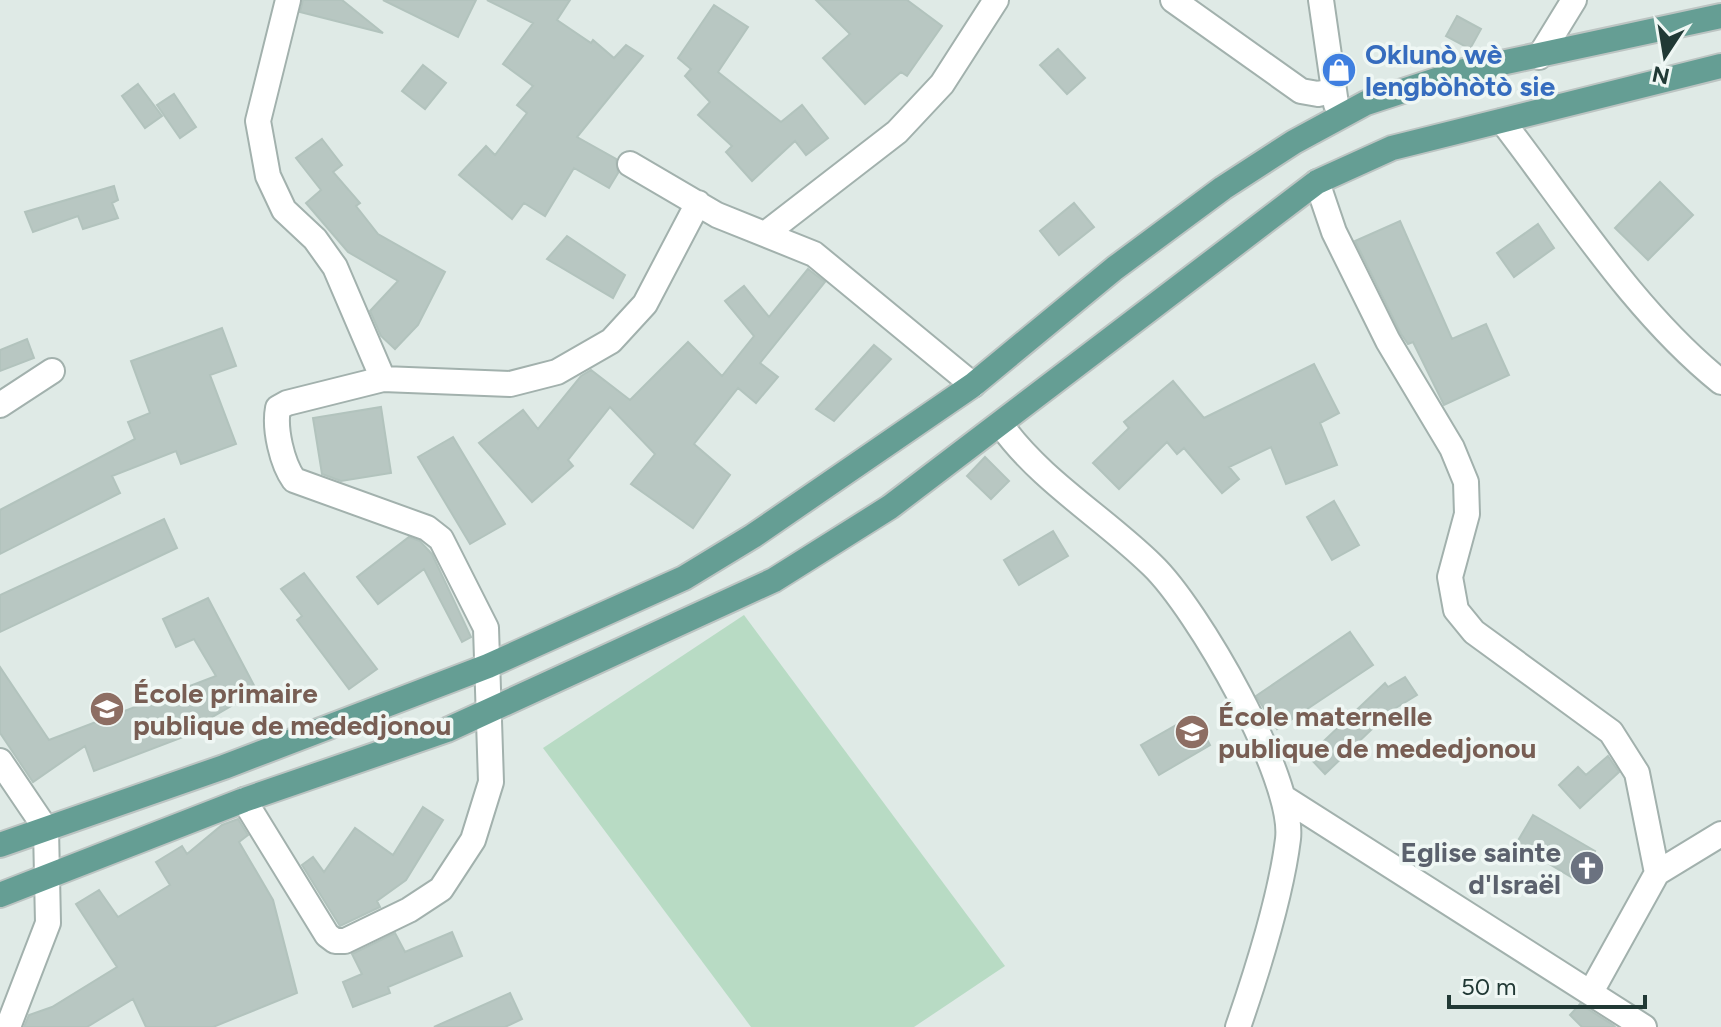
<svg xmlns="http://www.w3.org/2000/svg" width="1721" height="1027" font-family="Figtree,sans-serif">
	<rect width="100%" height="100%" fill="#dfeae6"/>
	<path fill="#b8dbc4" d="M 744,615 L 1005,966 L 914,1027 L 751,1027 L 543,748 Z"/>
	<path fill="#b8c7c2" stroke="#b2c3bd" stroke-width="2" d="M 303,0 L 342,0 L 383,33 L 300,12 Z
		M 383,0 L 476,0 L 458,37 Z
		M 487,0 L 570,0 L 557,20 L 591,43 L 593,40 L 614,58 L 626,45 L 643,56 L 577,137 L 616,159 L 618,173 L 609,188 L 574,168 L 545,216 L 524,203 L 512,219 L 459,175 L 486,146 L 495,155 L 527,113 L 517,105 L 533,86 L 503,64 L 533,23 Z
		M 816,0 L 907,0 L 942,26 L 907,76 L 901,72 L 865,104 L 823,58 L 850,34 Z
		M 714,5 L 748,27 L 718,72 L 781,122 L 802,105 L 828,138 L 806,155 L 795,141 L 752,181 L 726,152 L 732,146 L 698,115 L 710,102 L 685,76 L 691,69 L 678,58 Z
		M 1457,16 L 1481,29 L 1470,49 L 1446,36 Z
		M 1058,49 L 1085,78 L 1067,94 L 1040,65 Z
		M 423,65 L 446,83 L 425,109 L 402,91 Z
		M 138,84 L 162,116 L 145,128 L 122,96 Z
		M 174,94 L 196,127 L 180,138 L 157,105 Z
		M 322,139 L 342,165 L 333,172 L 360,203 L 356,206 L 378,234 L 445,272 L 418,325 L 395,349 L 381,336 L 370,311 L 398,281 L 348,252 L 306,203 L 321,190 L 296,158 Z
		M 1660,182 L 1693,215 L 1648,260 L 1615,228 Z
		M 114,186 L 118,200 L 112,203 L 118,218 L 83,229 L 78,216 L 33,232 L 25,212 Z
		M 1074,203 L 1094,227 L 1059,255 L 1040,231 Z
		M 1400,221 L 1452,339 L 1486,324 L 1509,375 L 1444,405 L 1413,342 L 1408,344 L 1401,334 L 1355,241 Z
		M 1538,224 L 1554,248 L 1514,277 L 1497,253 Z
		M 567,236 L 625,275 L 613,298 L 547,259 Z
		M 808,269 L 825,282 L 760,363 L 778,377 L 756,403 L 738,388 L 694,444 L 730,475 L 693,528 L 631,484 L 655,454 L 610,407 L 568,460 L 573,466 L 532,502 L 479,443 L 523,410 L 538,429 L 581,376 L 591,370 L 630,400 L 688,342 L 722,376 L 754,336 L 725,301 L 744,286 L 769,317 Z
		M 222,328 L 236,366 L 210,375 L 236,444 L 181,464 L 176,451 L 112,476 L 120,493 L 0,554 L 0,510 L 135,439 L 128,422 L 150,413 L 131,361 Z
		M 27,339 L 34,358 L 0,371 L 0,350 Z
		M 874,345 L 891,359 L 834,421 L 816,409 Z
		M 1314,364 L 1339,413 L 1320,423 L 1337,465 L 1286,484 L 1271,447 L 1229,467 L 1239,479 L 1222,493 L 1184,448 L 1177,454 L 1167,442 L 1119,489 L 1093,463 L 1129,428 L 1124,422 L 1173,381 L 1204,418 Z
		M 381,407 L 391,473 L 341,481 L 322,474 L 313,418 Z
		M 453,437 L 505,524 L 470,544 L 418,457 Z
		M 985,457 L 1009,481 L 991,499 L 967,476 Z
		M 1334,501 L 1359,545 L 1332,560 L 1307,517 Z
		M 164,519 L 177,548 L 0,632 L 0,595 Z
		M 1053,531 L 1068,556 L 1019,585 L 1004,560 Z
		M 409,537 L 420,541 L 432,554 L 471,637 L 462,642 L 424,569 L 378,604 L 357,577 Z
		M 304,573 L 377,669 L 349,689 L 297,620 L 302,616 L 281,589 Z
		M 208,598 L 257,691 L 209,719 L 212,726 L 94,771 L 85,746 L 33,782 L 0,733 L 0,667 L 49,740 L 216,676 L 194,639 L 176,647 L 163,619 Z
		M 1350,632 L 1373,665 L 1277,729 L 1256,696 Z
		M 1405,677 L 1417,695 L 1368,725 L 1372,729 L 1325,774 L 1308,756 L 1385,683 L 1388,687 Z
		M 1194,715 L 1210,745 L 1159,775 L 1141,745 Z
		M 1608,756 L 1619,772 L 1580,808 L 1559,785 L 1578,767 L 1586,775 Z
		M 423,807 L 443,820 L 406,880 L 377,901 L 380,907 L 340,926 L 302,865 L 313,857 L 324,872 L 355,828 L 393,855 Z
		M 1533,815 L 1595,851 L 1578,881 L 1516,844 Z
		M 238,819 L 248,835 L 239,842 L 273,900 L 297,993 L 213,1027 L 146,1027 L 133,999 L 87,1027 L 24,1027 L 29,1015 L 52,1007 L 117,967 L 76,904 L 99,890 L 118,917 L 170,885 L 156,862 L 182,846 L 187,854 L 222,825 Z
		M 452,932 L 462,956 L 388,987 L 390,993 L 353,1007 L 343,982 L 362,974 L 352,954 L 395,933 L 405,952 Z
		M 510,993 L 522,1019 L 505,1027 L 434,1027 Z
		M 1580,1004 L 1613,1025 L 1615,1027 L 1582,1027 L 1570,1015 Z"/>
	<g fill="none" stroke-linecap="round" stroke-linejoin="round">
		<g stroke="#a2b1ad" stroke-width="28">
			<path id="street" d="M 288,0 L 258,121 L 268,176 L 284,210 L 315,239 L 335,267 L 383,379
				M 1173,0 L 1301,91 L 1318,94 L 1332,91
				M 1321,0 L 1336,104
				M 1539,57 L 1574,0
				M 1502,121 C 1570,209 1634,312 1721,382
				M 630,164 L 717,215 L 814,254 L 973,385
				M 1317,182 L 1334,232 L 1388,341 L 1452,448 L 1466,482 L 1467,514 L 1450,577 L 1456,610 L 1474,632 L 1611,732 L 1637,773 L 1657,873 L 1591,992
				M 765,234 L 897,132 L 942,84 L 996,0
				M 0,405 L 52,371
				M 1001,425 C 1041,481 1103,517 1152,565 C 1197,608 1295,778 1288,839 C 1281,896 1257,972 1238,1027
				M 0,761 L 46,829 L 48,923 L 8,1027
				M 1286,799 L 1644,1027
				M 244,800 L 327,935 L 335,941 L 345,941 L 409,910 L 441,889 L 473,840 L 491,782 L 486,628 L 441,539 L 427,528 L 294,480 C 282,463 274,429 278,408 L 287,403 L 383,379 L 510,384 L 557,372 L 611,341 L 645,304 L 698,203
				M 1657,873 L 1721,834"/>
		</g>
		<g stroke="#bcc4c2" stroke-width="28">
			<path id="primary" d="M 0,845 L 224,767 L 488,666 L 684,578 L 753,536 L 973,385 L 1115,268 L 1223,188 L 1294,142 L 1366,103 L 1464,71 L 1721,16
				M 0,895 L 244,800 L 447,730 L 774,580 L 890,507 L 1317,182 L 1392,148 L 1721,66"/>
		</g>
		<use href="#street" stroke="#fff" stroke-width="24"/>
		<use href="#primary" stroke="#659e94" stroke-width="24"/>
	</g>
	<defs>
		<g id="shop-disc" transform="scale(1.8)"><circle r="9.5" fill="#3f7fe0" stroke="#eff7f4"/><path d="M-5-2.5h2.3a2.7 3.5 0 0 1 5.4 0H5L5.5 6h-11ZM-1.5-2.5h3a1.5 2.3 0 0 0-3 0Z" fill="#fff"/></g>
		<g id="school-disc" transform="scale(1.8)"><circle r="9.5" fill="#8d6e63" stroke="#eff7f4"/><path d="M0-5L7-2L0 1L-7-2ZM-4 1L0 2.5L4 1V4Q0 6-4 4Z" fill="#fff"/></g>
		<g id="church-disc" transform="scale(1.8)"><circle r="9.5" fill="#6b7280" stroke="#eff7f4"/><path d="M-1.2-6h2.4v3.5h3.3v2.4h-3.3V6h-2.4V-.1h-3.3v-2.4h3.3Z" fill="#fff"/></g>
	</defs>
	<g fill-rule="evenodd">
		<use href="#shop-disc" x="1339" y="70"/>
		<use href="#school-disc" x="107" y="709"/>
		<use href="#school-disc" x="1192" y="732"/>
		<use href="#church-disc" x="1587" y="868"/>
	</g>
	<g text-anchor="middle" stroke-width="7" stroke-linejoin="round" paint-order="stroke">
		<g font-size="28" font-weight="bold" fill="#366cbe" stroke="#eff7f4" text-anchor="start">
			<text x="1365" y="64">Oklunò wè<tspan x="1365" dy="32">lengbòhòtò sie</tspan></text>
		</g>
		<g font-size="28" font-weight="bold" fill="#785e54" stroke="#eff7f4" text-anchor="start">
			<text x="133" y="703">École primaire<tspan x="133" dy="32">publique de mededjonou</tspan></text>
			<text x="1218" y="726">École maternelle<tspan x="1218" dy="32">publique de mededjonou</tspan></text>
		</g>
		<g font-size="28" font-weight="bold" fill="#5b616d" stroke="#eff7f4" text-anchor="end">
			<text x="1561" y="862">Eglise sainte<tspan x="1561" dy="32">d'Israël</tspan></text>
		</g>
	</g>
	<g transform="translate(1665 56) rotate(192)" stroke="#eff7f4" stroke-width="6" paint-order="stroke">
	<path d="M0-6L14 30L0 20L-14 30Z" fill="#213935"/>
	<text y="-12" font-size="22" font-weight="bold" text-anchor="middle" fill="#213935">N</text>
	</g>
	<path d="M1449 995v12h196v-12" fill="none" stroke="#213935" stroke-width="4"/>
	<text x="1461" y="995" font-size="24" fill="#213935" stroke="#eff7f4" stroke-width="6" paint-order="stroke">50 m</text>
</svg>
